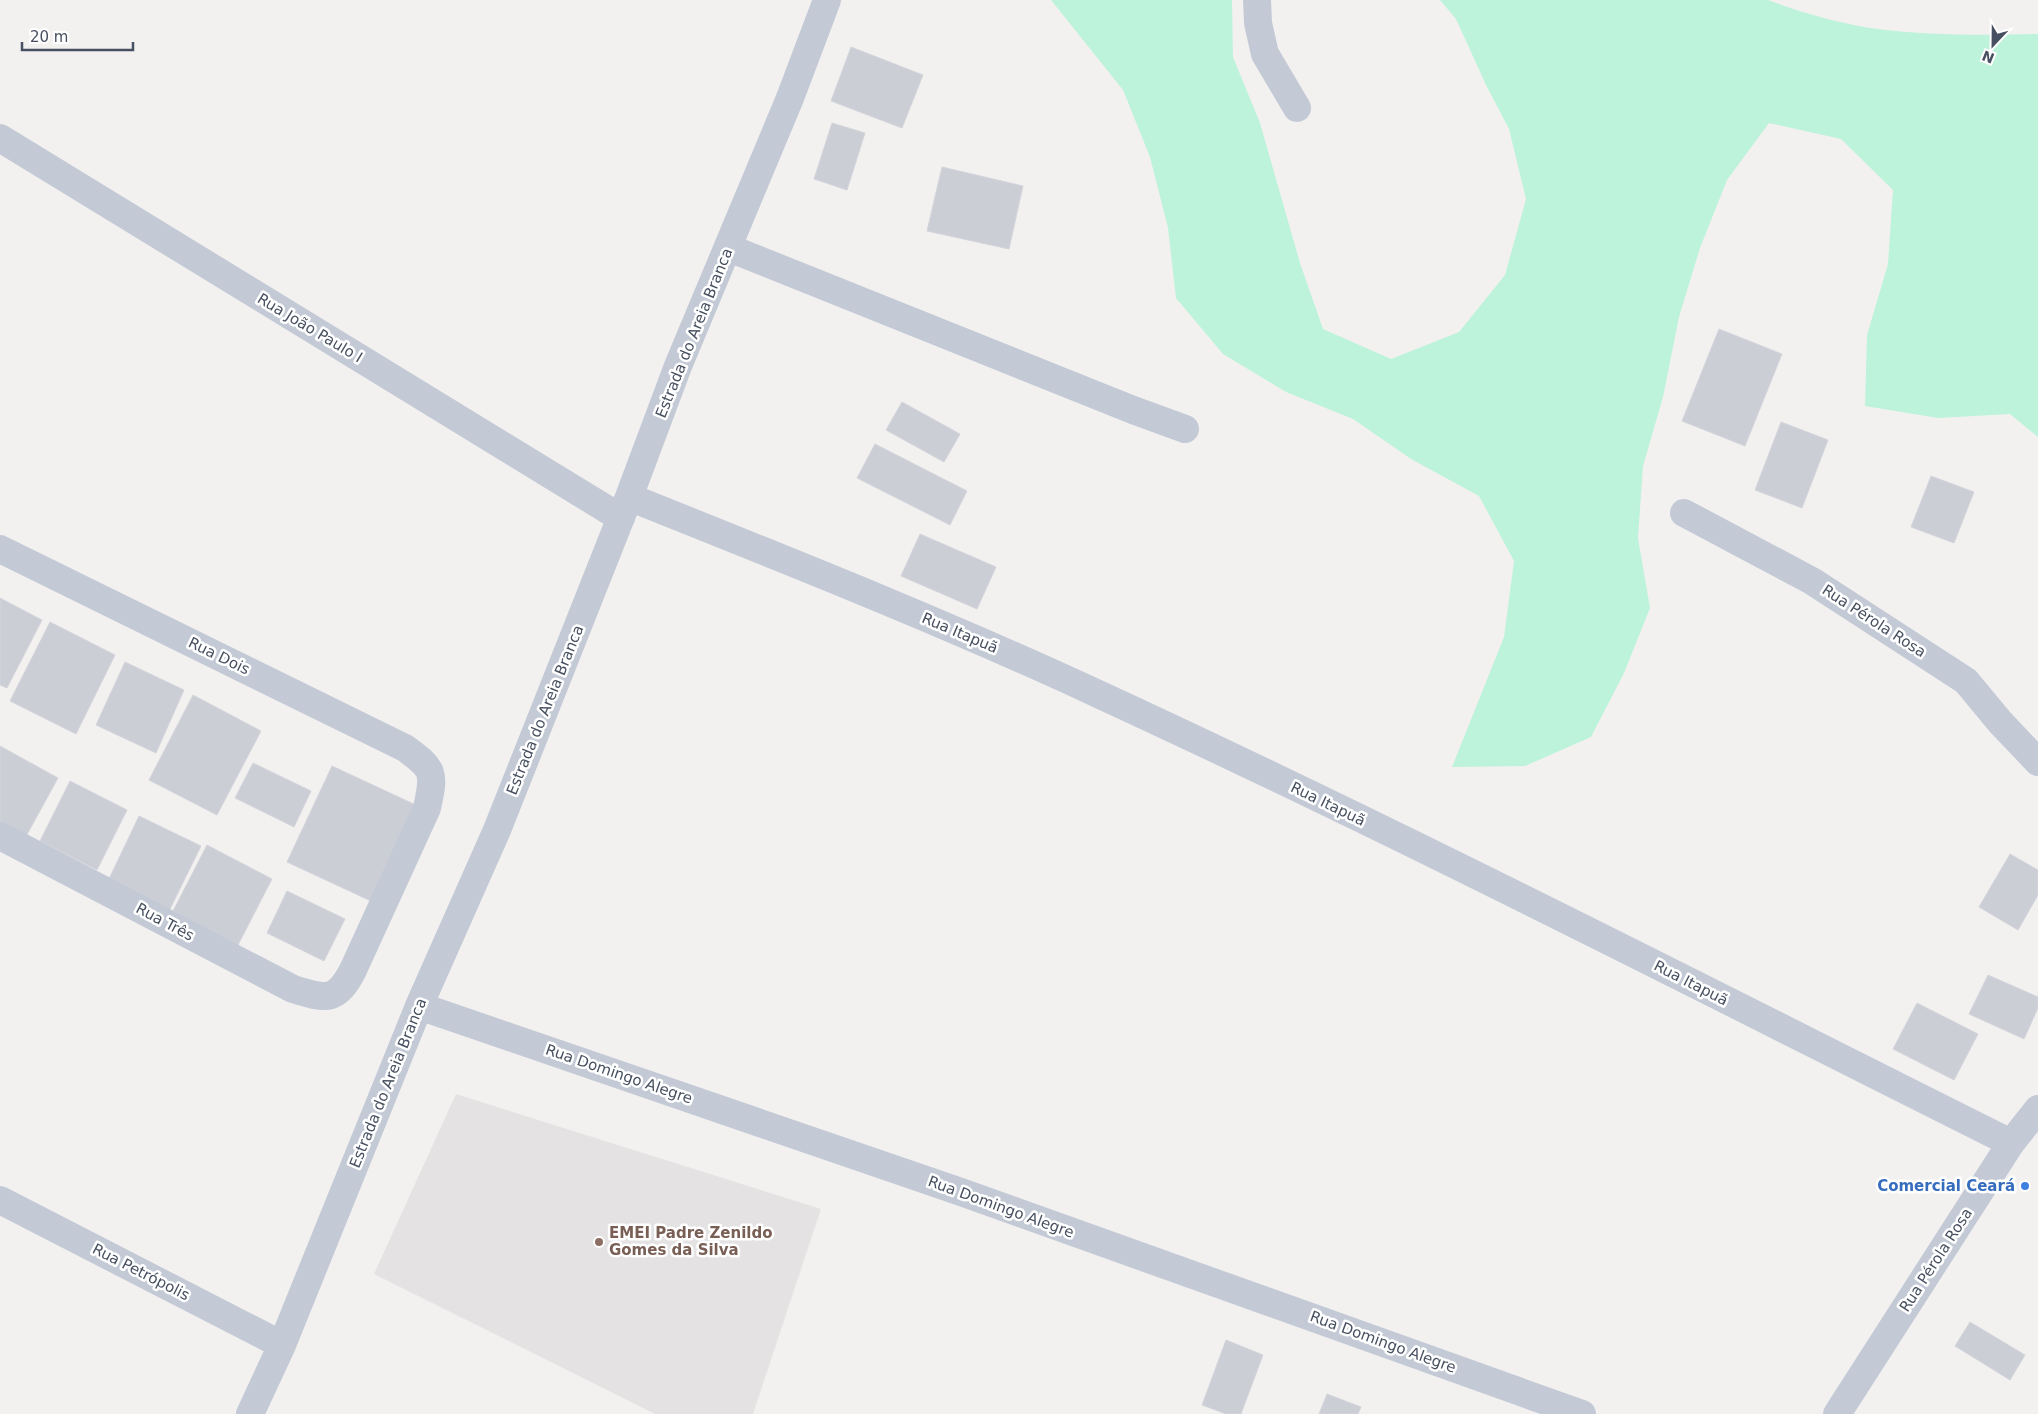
<svg xmlns="http://www.w3.org/2000/svg" width="2038" height="1414" font-family="'DejaVu Sans',sans-serif">
	<rect width="100%" height="100%" fill="#f3f1f0"/>
	<path fill="#e4e2e2" d="M 456,1094 L 821,1209 L 753,1414 L 655,1414 L 374,1274 Z"/>
	<path fill="#bdf3da" d="M 1051,0 L 1232,0 L 1233,57 L 1260,123 L 1300,263 L 1323,329 L 1391,359 L 1459,332 L 1505,275 L 1526,199 L 1509,129 L 1486,85 L 1456,19 L 1440,0 L 1768,0 C 1803,13 1841,24 1878,29 C 1931,36 1985,35 2038,34 L 2038,437 L 2010,414 L 1938,418 L 1865,406 L 1867,335 L 1888,264 L 1893,190 L 1841,139 L 1769,123 L 1727,180 L 1700,248 L 1679,317 L 1663,397 L 1643,466 L 1638,538 L 1650,608 L 1624,673 L 1591,737 L 1525,766 L 1452,767 L 1504,637 L 1514,561 L 1479,496 L 1411,459 L 1353,419 L 1286,392 L 1223,354 L 1176,298 L 1168,228 L 1150,157 L 1123,90 Z"/>
	<path fill="#ccced6" stroke="#d4d5dc" d="M 851,47 L 923,75 L 902,128 L 831,101 Z
		M 832,123 L 865,133 L 847,190 L 814,179 Z
		M 942,167 L 1023,186 L 1009,249 L 927,231 Z
		M 1719,329 L 1782,354 L 1745,446 L 1682,421 Z
		M 902,402 L 960,434 L 944,462 L 886,430 Z
		M 1781,422 L 1828,440 L 1802,508 L 1755,490 Z
		M 875,444 L 967,491 L 950,525 L 857,478 Z
		M 1931,476 L 1974,492 L 1954,543 L 1911,527 Z
		M 920,534 L 996,567 L 977,609 L 901,576 Z
		M 0,598 L 42,620 L 7,688 L 0,685 Z
		M 50,622 L 115,655 L 76,734 L 10,701 Z
		M 125,662 L 184,690 L 156,753 L 96,725 Z
		M 193,695 L 261,731 L 217,815 L 149,780 Z
		M 0,746 L 58,778 L 24,840 L 0,827 Z
		M 253,763 L 311,791 L 294,827 L 235,798 Z
		M 332,766 L 418,806 L 373,902 L 287,862 Z
		M 70,781 L 127,810 L 97,870 L 40,841 Z
		M 139,816 L 201,846 L 169,911 L 108,881 Z
		M 207,845 L 272,879 L 237,947 L 172,913 Z
		M 2010,854 L 2038,870 L 2038,895 L 2018,930 L 1979,907 Z
		M 287,891 L 345,919 L 324,961 L 267,933 Z
		M 1988,975 L 2038,997 L 2038,1008 L 2024,1039 L 1969,1014 Z
		M 1917,1003 L 1978,1034 L 1954,1080 L 1893,1049 Z
		M 1970,1322 L 2025,1355 L 2010,1380 L 1955,1346 Z
		M 1226,1340 L 1263,1355 L 1241,1414 L 1226,1414 L 1202,1405 Z
		M 1327,1394 L 1361,1407 L 1358,1414 L 1319,1414 Z"/>
	<g fill="none" stroke-linecap="round" stroke-linejoin="round">
		<path stroke="#c3cad6" stroke-width="28" d="M 1257,0 L 1258,23 L 1265,54 L 1297,108
			M 0,138 L 621,518
			M 729,248 L 1133,410 L 1185,429
			M 629,497 C 786,560 943,622 1096,693 C 1404,835 1707,991 2011,1143
			M 1684,513 L 1812,581 L 1966,681 L 2000,722 L 2038,762
			M 0,549 L 405,748 C 434,769 435,772 427,808 L 353,970 C 336,1003 325,999 293,989 L 0,836
			M 419,1006 L 961,1192 L 1582,1414
			M 0,1200 L 282,1345
			M 250,1414 L 282,1345 L 419,1006 L 497,830 L 629,497 L 678,366 L 790,98 L 827,0
			M 1837,1414 L 2011,1143 L 2038,1109"/>
	</g>
	<circle fill="#3f7fe0" stroke="#fff" stroke-width="2" cx="2025" cy="1186" r="5"/>
	<circle fill="#8d6e63" stroke="#fff" stroke-width="2" cx="599" cy="1242" r="5"/>
	<g text-anchor="middle" stroke-width="5" stroke-linejoin="round" paint-order="stroke">
		<g font-size="15" fill="#475060" stroke="#fff">
			<text transform="translate(310 328) rotate(31)" y="5">Rua João Paulo I</text>
			<text transform="translate(694 333) rotate(-68)" y="5">Estrada do Areia Branca</text>
			<text transform="translate(1874 621) rotate(33)" y="5">Rua Pérola Rosa</text>
			<text transform="translate(960 633) rotate(23)" y="5">Rua Itapuã</text>
			<text transform="translate(219 656) rotate(26)" y="5">Rua Dois</text>
			<text transform="translate(545 710) rotate(-68)" y="5">Estrada do Areia Branca</text>
			<text transform="translate(1328 804) rotate(26)" y="5">Rua Itapuã</text>
			<text transform="translate(165 922) rotate(28)" y="5">Rua Três</text>
			<text transform="translate(1691 983) rotate(27)" y="5">Rua Itapuã</text>
			<text transform="translate(619 1074) rotate(19)" y="5">Rua Domingo Alegre</text>
			<text transform="translate(388 1083) rotate(-68)" y="5">Estrada do Areia Branca</text>
			<text transform="translate(1001 1207) rotate(20)" y="5">Rua Domingo Alegre</text>
			<text transform="translate(1936 1260) rotate(-57)" y="5">Rua Pérola Rosa</text>
			<text transform="translate(141 1272) rotate(27)" y="5">Rua Petrópolis</text>
			<text transform="translate(1383 1342) rotate(20)" y="5">Rua Domingo Alegre</text>
		</g>
		<g font-size="15" font-weight="bold" fill="#366cbe" stroke="#fff" text-anchor="end">
			<text x="2015" y="1191">Comercial Ceará</text>
		</g>
		<g font-size="15" font-weight="bold" fill="#785e54" stroke="#fff" text-anchor="start">
			<text x="609" y="1238">EMEI Padre Zenildo<tspan x="609" dy="17">Gomes da Silva</tspan></text>
		</g>
	</g>
	<g transform="translate(1993 45) rotate(202)" stroke="#ffffff" stroke-width="4" paint-order="stroke">
	<path d="M0-4L9 19L0 12L-9 19Z" fill="#475060"/>
	<text y="-8" font-size="14" font-weight="bold" text-anchor="middle" fill="#475060">N</text>
	</g>
	<path d="M22 42v8h111v-8" fill="none" stroke="#475060" stroke-width="2.5"/>
	<text x="30" y="42" font-size="15" fill="#475060" stroke="#ffffff" stroke-width="4" paint-order="stroke">20 m</text>
</svg>
